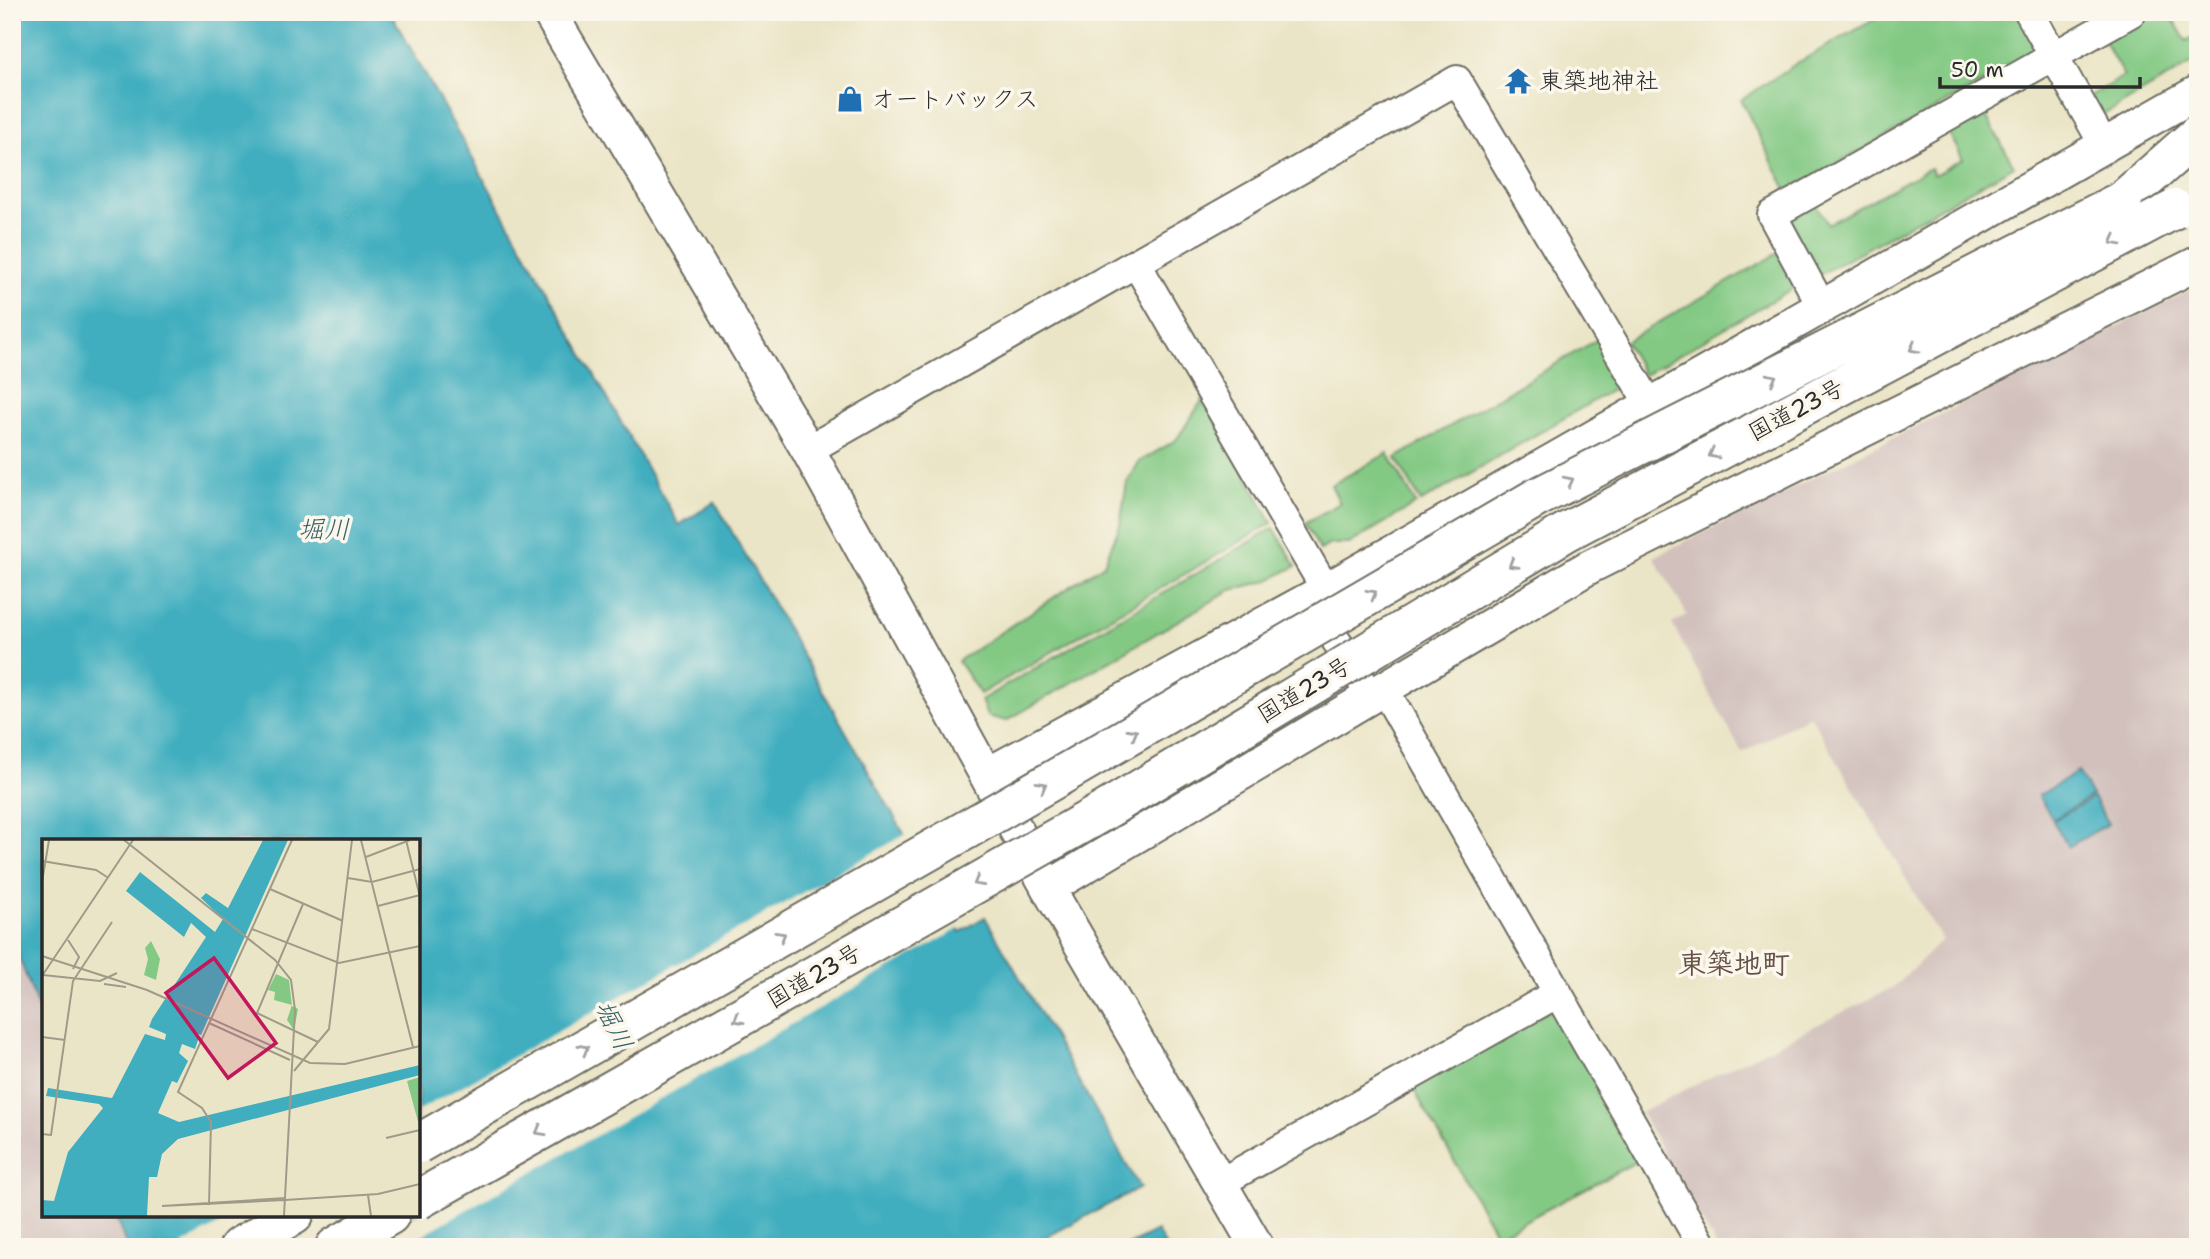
<svg xmlns="http://www.w3.org/2000/svg" width="2210" height="1259" font-family="'Shantell Sans','Klee One',sans-serif">
	<rect width="100%" height="100%" fill="#fbf7ec"/>
	<filter id="ink" filterUnits="userSpaceOnUse"><feTurbulence type="fractalNoise" baseFrequency=".0143" numOctaves="2"/><feDisplacementMap in="SourceGraphic" scale="14" xChannelSelector="R" yChannelSelector="G"/><feConvolveMatrix kernelMatrix="1 2 1 2 8 2 1 2 1" color-interpolation-filters="sRGB"/></filter>
	<filter id="wash" filterUnits="userSpaceOnUse"><feTurbulence type="fractalNoise" baseFrequency=".00686" numOctaves="4" result="noise"/><feDisplacementMap in="SourceGraphic" scale="28" xChannelSelector="R" yChannelSelector="G"/><feGaussianBlur stdDeviation="1.57" result="paint"/><feColorMatrix in="noise" values="0 0 0 0 0 0 0 0 0 0 0 0 0 0 0 0 0 1.4 0 .05"/><feComposite in="paint" operator="in"/></filter>
	<g filter="url(#wash)">
		<rect width="100%" height="100%" fill="#ebe5c7"/>
		<path fill="#d1c0bc" d="M 2198,286 L 2198,1247 L 1717,1247 L 1640,1112 L 1894,987 L 1942,940 L 1810,715 L 1742,753 L 1672,624 L 1687,615 L 1654,557 Z
			M 12,939 L 44,1023 L 44,1215 L 115,1215 L 127,1247 L 12,1247 Z"/>
		<path fill="#83c984" stroke="#577a58" stroke-width="2" d="M 1888,12 L 2020,12 L 2042,50 L 1787,191 L 1741,100 L 1797,63 Z
			M 2147,12 L 2169,12 L 2186,41 L 2198,35 L 2198,60 L 2101,116 L 2090,96 L 2124,76 L 2102,38 Z
			M 1981,107 L 2014,166 L 1816,277 L 1788,226 L 1790,215 L 1814,201 L 1828,224 L 1930,168 L 1934,175 L 1963,159 L 1945,126 Z
			M 1778,253 L 1797,286 L 1644,375 L 1625,342 Z
			M 1598,339 L 1624,383 L 1421,502 L 1396,458 Z
			M 1204,398 L 1272,523 L 980,694 L 958,661 L 1104,564 L 1120,525 L 1127,482 L 1139,462 L 1176,440 Z
			M 1388,453 L 1416,504 L 1349,544 L 1330,544 L 1320,550 L 1305,523 L 1340,503 L 1331,485 Z
			M 1274,528 L 1296,566 L 1267,581 L 1231,590 L 1006,721 L 987,716 L 981,700 Z
			M 1556,1006 L 1641,1159 L 1497,1236 L 1412,1087 Z"/>
		<path fill="#41aebf" stroke="#366c75" stroke-width="2" d="M 12,12 L 390,12 L 679,525 L 715,502 L 960,932 L 985,917 L 1140,1188 L 1033,1244 L 1034,1247 L 127,1247 L 115,1215 L 418,1215 L 418,841 L 44,841 L 44,1023 L 12,939 Z
			M 2078,772 L 2092,796 L 2053,819 L 2038,796 Z
			M 2093,798 L 2108,824 L 2068,847 L 2053,821 Z
			M 1157,1231 L 1166,1247 L 1125,1247 Z"/>
		<path fill="#ebe5c7" d="M 908,833 L 962,927 L 401,1247 L 179,1247 L 235,1215 L 418,1215 L 418,1111 Z"/>
	</g>
	<g filter="url(#ink)">
		<g fill="none" stroke-linecap="round" stroke-linejoin="round">
			<g stroke="#6e6c62" stroke-width="32">
				<path id="minor" d="M 2029,12 L 2104,145
					M 1136,263 L 1326,590
					M 1821,305 L 1772,215 L 2132,12
					M 808,450 L 1457,80 L 1650,405
					M 1315,607 L 1371,696
					M 1384,689 L 1703,1247
					M 1220,1183 L 1558,993"/>
			</g>
			<g stroke="#6e6c62" stroke-width="37">
				<path id="tertiary" d="M 549,12 L 808,450 L 1048,888 L 1257,1247
					M 987,775 L 1326,590 L 2198,92
					M 1048,888 L 1589,567 L 2198,263"/>
			</g>
			<g stroke="#6e6c62" stroke-width="42">
				<path id="trunk" d="M 2123,200 L 2198,134
					M 239,1247 L 294,1215
					M 335,1247 L 390,1215"/>
			</g>
			<use href="#minor" stroke="#fff" stroke-width="28"/>
			<use href="#tertiary" stroke="#fff" stroke-width="33"/>
			<use href="#trunk" stroke="#fff" stroke-width="38"/>
			<g stroke="#6e6c62" stroke-width="42" stroke-linecap="butt">
				<path id="trunk-bridge" d="M 418,1144 L 1074,768 L 1536,498 L 2123,200
					M 418,1200 L 1102,812 L 1566,532 L 2175,209"/>
			</g>
			<use href="#trunk-bridge" stroke="#fff" stroke-width="38"/>
		</g>
		<defs><path id="oneway-chevron" d="M-2-3.5L2.5 0L-2 3.5" fill="none" stroke-width="1.6" stroke-linecap="round" stroke-linejoin="round" transform="scale(1.75)"/></defs>
		<g stroke="#a0a0a0">
			<use href="#oneway-chevron" transform="translate(2115 241) rotate(152)"/>
			<use href="#oneway-chevron" transform="translate(1914 348) rotate(152)"/>
			<use href="#oneway-chevron" transform="translate(1772 378) rotate(-27)"/>
			<use href="#oneway-chevron" transform="translate(1713 454) rotate(152)"/>
			<use href="#oneway-chevron" transform="translate(1569 481) rotate(-27)"/>
			<use href="#oneway-chevron" transform="translate(1513 564) rotate(149)"/>
			<use href="#oneway-chevron" transform="translate(1372 594) rotate(-30)"/>
			<use href="#oneway-chevron" transform="translate(1133 733) rotate(-30)"/>
			<use href="#oneway-chevron" transform="translate(1042 786) rotate(-30)"/>
			<use href="#oneway-chevron" transform="translate(978 882) rotate(150)"/>
			<use href="#oneway-chevron" transform="translate(781 936) rotate(-30)"/>
			<use href="#oneway-chevron" transform="translate(738 1019) rotate(150)"/>
			<use href="#oneway-chevron" transform="translate(584 1049) rotate(-30)"/>
			<use href="#oneway-chevron" transform="translate(540 1131) rotate(150)"/>
		</g>
	</g>
	<defs>
		<g id="temple-bare" transform="scale(2.1)"><path d="M0-6L5-2H3V0L6.5 2.5H4V6H1.5V3h-3V6H-4V2.5H-6.5L-3 0V-2H-5Z" fill="#1f6fb2" stroke="#fbf7ec" stroke-width="2.5" paint-order="stroke"/></g>
		<g id="shop-bare" transform="scale(2.1)"><path d="M-5-2.5h2.3a2.7 3.5 0 0 1 5.4 0H5L5.5 6h-11ZM-1.5-2.5h3a1.5 2.3 0 0 0-3 0Z" fill="#1f6fb2" stroke="#fbf7ec" stroke-width="2.5" paint-order="stroke"/></g>
	</defs>
	<g fill-rule="evenodd">
		<use href="#temple-bare" x="1518" y="81"/>
		<use href="#shop-bare" x="850" y="99"/>
	</g>
	<g text-anchor="middle" stroke-width="7" stroke-linejoin="round" paint-order="stroke">
		<g font-size="24" fill="#2b2b2b" stroke="#fbf7ec" text-anchor="start">
			<text x="1539" y="89">東築地神社</text>
			<text x="871" y="107">オートバックス</text>
		</g>
		<g font-size="24" fill="#2b2b2b" stroke="#fbf7ec">
			<text transform="translate(1796 410) rotate(-28)" y="8">国道23号</text>
			<text transform="translate(1304 690) rotate(-31)" y="8">国道23号</text>
			<text transform="translate(814 976) rotate(-30)" y="8">国道23号</text>
		</g>
		<g font-size="26" font-style="italic" fill="#345f66" stroke="#fbf7ec">
			<text x="324" y="538">堀川</text>
			<text transform="translate(614 1025) rotate(64)" y="9">堀川</text>
		</g>
		<g font-size="28" font-weight="bold" fill="#655146" stroke="#fbf7ec">
			<text x="1734" y="973">東築地町</text>
		</g>
	</g>
	<g transform="translate(42 839)">
		<rect width="378" height="378" fill="#ebe5c7"/>
		<path d="M 109,102 L 118,120 L 114,141 L 102,136 L 106,120 L 103,109 ZM 234,135 L 247,141 L 250,167 L 256,170 L 252,191 L 245,181 L 250,166 L 232,161 L 233,153 L 226,151 ZM 378,238 L 378,290 L 365,242 Z" fill="#83c984"/>
		<path d="M 221,1 L 246,1 L 159,196 L 153,194 L 157,198 L 153,210 L 140,205 L 137,214 L 146,222 L 135,244 L 130,242 L 116,274 L 137,283 L 378,226 L 378,236 L 136,300 L 120,315 L 115,338 L 107,338 L 105,377 L 0,377 L 0,361 L 12,362 L 26,313 L 61,269 L 57,265 L 4,257 L 6,249 L 70,259 L 103,195 L 123,201 L 124,195 L 107,188 L 110,180 L 164,98 L 149,84 L 142,98 L 84,52 L 98,33 L 173,93 L 181,80 L 159,59 L 164,54 L 186,69 Z" fill="#41aebf"/>
		<path fill="none" stroke="#9e9b89" stroke-width="2" d="M 82,1 L 233,121 L 249,141 L 253,171 L 242,377M 319,1 L 371,208M 364,1 L 378,58M 324,18 L 368,1M 0,22 L 54,31 L 65,38M 306,39 L 330,43 L 378,30M 0,43 L 7,1M 228,50 L 301,82M 261,65 L 215,174 L 276,203M 336,67 L 378,56M 210,90 L 297,124 L 378,107M 26,101 L 37,118 L 31,130M 0,117 L 105,151 L 268,224 L 303,225 L 378,207M 1,136 L 58,142 L 75,134M 0,137 L 91,1M 62,145 L 84,148M 167,184 L 248,221M 0,198 L 23,201M 252,232 L 287,190 L 310,1M 0,295 L 9,296 L 31,142 L 70,83M 344,299 L 378,291M 326,356 L 329,377M 242,361 L 120,367 L 243,359M 243,361 L 336,355 L 378,345M 167,366 L 169,283 L 160,269 L 136,253 L 250,1"/>
		<path fill="#c2185b" fill-opacity="0.15" stroke="#c2185b" stroke-width="3.5" d="M 172,119 L 234,204 L 186,239 L 124,154 Z"/>
		<rect width="378" height="378" fill="none" stroke="#2b2b2b" stroke-width="3.5"/>
	</g>
	<rect width="2210" height="1259" fill="none" stroke="#fbf7ec" stroke-width="42"/>
	<path d="M1940 77v10h200v-10" fill="none" stroke="#2b2b2b" stroke-width="3.5"/>
	<text x="1951" y="77" font-size="21" fill="#2b2b2b" stroke="#fbf7ec" stroke-width="5" paint-order="stroke">50 m</text>
</svg>
